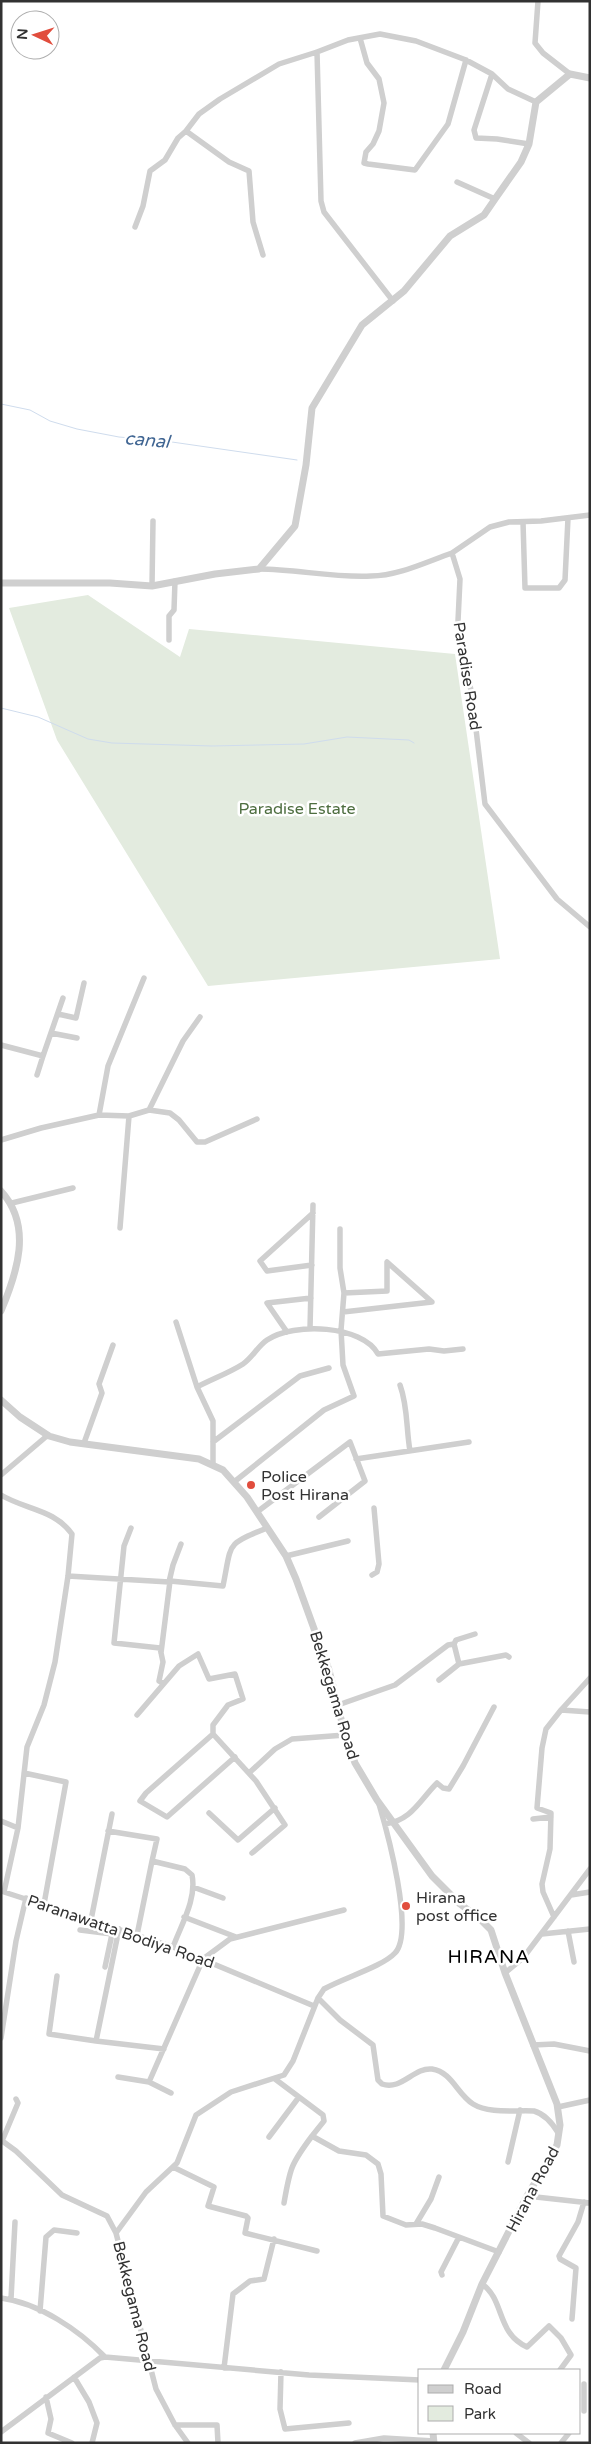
<svg xmlns="http://www.w3.org/2000/svg" width="591" height="2444" font-family="'Varela Round',sans-serif">
	<rect width="100%" height="100%" fill="#fff"/>
	<path fill="#e3ebdf" d="M 88,595 L 180,657 L 189,629 L 455,654 L 500,959 L 208,986 L 57,740 L 9,608 Z"/>
	<g fill="none" stroke-linecap="round" stroke-linejoin="round">
		<path stroke="#cfdced" stroke-width="1" d="M 1,404 L 30,410 L 50,421 L 77,429 L 119,437 L 165,441 L 297,460
			M 1,708 L 38,717 L 88,739 L 112,743 L 212,746 L 304,744 L 347,737 L 409,740 L 414,743"/>
		<path stroke="#cfcfcf" stroke-width="5.5" d="M 538,1 L 535,43 L 543,53 L 570,74
			M 360,38 L 367,63 L 379,79 L 384,103 L 379,131 L 373,144 L 366,152 L 364,163 L 368,164 L 415,170 L 448,124 L 466,60
			M 317,52 L 321,201 L 324,212 L 393,301
			M 492,74 L 474,130 L 476,138 L 497,139 L 529,144
			M 457,182 L 495,199
			M 135,227 L 143,206 L 150,171 L 165,160 L 178,138 L 186,131
			M 263,255 L 253,222 L 249,171 L 229,162 L 186,131 L 199,114 L 220,99 L 279,64 L 317,52 L 348,40 L 380,34 L 416,41 L 466,60 L 492,74 L 508,89 L 536,102
			M 523,522 L 525,588 L 559,588 L 565,580 L 568,518
			M 452,553 L 490,527 L 509,522 L 541,521 L 590,515
			M 259,569 C 296,569 333,578 371,576 C 398,576 426,562 452,553 L 460,579 L 458,621 L 472,696 L 485,804 L 557,899 L 590,927
			M 152,586 L 153,521
			M 169,640 L 169,616 L 174,610 L 175,581
			M 58,1014 L 76,1018 L 84,983
			M 51,1033 L 77,1038
			M 1,1045 L 43,1056 L 37,1075
			M 43,1056 L 63,998
			M 149,1110 L 170,1113 L 179,1120 L 197,1142 L 205,1142 L 257,1119
			M 99,1115 L 108,1066 L 144,978
			M 1,1140 L 41,1128 L 99,1115 L 129,1116 L 149,1110 L 183,1041 L 200,1017
			M 12,1203 L 73,1188
			M 120,1228 L 129,1116
			M 312,1265 L 267,1271 L 260,1261 L 313,1213
			M 343,1312 L 432,1302 L 387,1262 L 387,1291 L 344,1293
			M 176,1322 L 197,1387 L 213,1421 L 213,1465
			M 310,1329 L 313,1205
			M 287,1332 L 267,1303 L 311,1298
			M 400,1385 C 408,1407 406,1428 410,1451
			M 197,1387 C 212,1379 229,1373 243,1364 C 252,1358 258,1346 267,1340 C 294,1322 362,1325 378,1354 L 429,1349 L 444,1351 L 463,1349
			M 213,1442 L 300,1376 L 329,1368
			M 84,1443 L 102,1393 L 99,1384 L 113,1345
			M 356,1459 L 469,1442
			M 1,1475 L 48,1435
			M 234,1482 L 324,1410 L 354,1396 L 343,1365 L 341,1330 L 344,1293 L 340,1268 L 340,1229
			M 1,1495 C 26,1510 54,1509 72,1534 L 68,1576 L 55,1662 L 44,1705 L 27,1747 L 18,1828
			M 257,1512 L 350,1442 L 365,1481 L 319,1517
			M 131,1528 L 124,1546 L 114,1643 L 160,1648 L 163,1662 L 159,1681 L 163,1683
			M 286,1556 L 348,1541
			M 372,1575 L 377,1572 L 379,1564 L 374,1508
			M 68,1576 L 169,1582 L 173,1565 L 181,1544
			M 161,1653 L 170,1581 L 223,1586 C 232,1542 225,1545 267,1528
			M 459,1664 L 454,1644 L 456,1640 L 475,1634
			M 590,1678 L 561,1710 L 590,1712
			M 439,1680 L 459,1664 L 506,1655 L 509,1657
			M 338,1705 L 395,1685 L 448,1645 L 454,1644
			M 137,1715 L 179,1666 L 198,1654 L 209,1679 L 235,1674 L 243,1699 L 228,1705 L 213,1725 L 213,1734 L 256,1781 L 285,1825 L 252,1853
			M 213,1734 L 146,1793 L 140,1801 L 167,1817 L 235,1757
			M 24,1773 L 66,1782 L 44,1904
			M 249,1773 L 275,1749 L 292,1739 L 345,1735
			M 209,1813 L 238,1840 L 275,1808
			M 533,1819 L 551,1817
			M 1,1821 L 18,1828 L 4,1892 L 173,1947 L 314,2006
			M 385,1824 C 411,1821 420,1800 437,1783 L 443,1788 L 449,1789 L 463,1766 L 494,1707
			M 108,1831 L 157,1839 L 152,1861
			M 193,1887 L 223,1898
			M 571,1895 L 590,1892
			M 184,1917 L 236,1937
			M 554,1917 L 543,1892 L 542,1884 L 550,1849 L 551,1813 L 537,1808 L 542,1748 L 546,1729 L 561,1710
			M 91,1920 L 112,1814
			M 80,1930 L 112,1934
			M 568,1931 L 574,1962
			M 542,1934 L 590,1929
			M 137,1935 L 152,1861 L 185,1869 L 192,1875 C 197,1899 181,1925 173,1947
			M 105,1967 L 112,1934 L 119,1929
			M 505,1973 L 523,1958 L 590,1869
			M 57,1976 L 49,2034 L 96,2041 L 119,1929
			M 318,1998 L 340,2020 L 373,2045 L 378,2080 L 382,2084 C 401,2091 414,2067 432,2069 C 452,2072 457,2094 473,2104 C 489,2114 515,2110 534,2111 C 545,2114 553,2124 559,2134
			M 1,2038 L 16,1941 L 26,1898
			M 96,2041 L 164,2049
			M 533,2045 L 554,2044 L 590,2051
			M 118,2077 L 149,2082
			M 275,2079 L 323,2115 L 324,2121 L 312,2136 L 339,2151 L 366,2155 L 378,2164 L 381,2174 L 383,2216 L 406,2225 L 422,2224 L 435,2228 L 499,2252
			M 171,2093 L 149,2082 L 203,1959 L 230,1939 L 344,1910
			M 558,2107 L 590,2100
			M 269,2137 L 299,2097
			M 1,2140 L 16,2151 L 62,2195 L 107,2216 L 116,2233
			M 2,2141 L 18,2103 L 16,2099
			M 508,2162 L 520,2110
			M 173,2167 L 214,2187 L 208,2206 L 246,2216 L 248,2218 L 245,2233 L 317,2251
			M 527,2196 L 590,2203
			M 284,2203 C 290,2168 291,2164 312,2136
			M 416,2224 L 431,2199 L 439,2177
			M 442,2275 L 441,2272 L 459,2237
			M 482,2284 C 505,2300 496,2333 527,2347 L 549,2326 L 561,2338 L 571,2355 L 560,2370
			M 1,2298 C 39,2303 79,2330 105,2357
			M 11,2299 L 15,2222
			M 40,2311 L 46,2237 L 54,2230 L 77,2233
			M 572,2319 L 576,2268 L 560,2259 L 559,2256 L 578,2222 L 584,2202
			M 224,2368 L 233,2294 L 250,2281 L 264,2279 L 274,2239
			M 281,2372 L 280,2409 L 285,2429 L 349,2423
			M 74,2377 L 89,2402 L 97,2423 L 92,2443
			M 584,2384 L 584,2411
			M 46,2397 L 51,2419 L 48,2433 L 72,2443
			M 175,2425 L 217,2425 L 218,2443
			M 1,2432 L 100,2358 L 105,2357 L 309,2375 L 420,2380
			M 516,2433 L 529,2443
			M 188,2443 L 175,2425 L 156,2389 L 116,2233 L 146,2192 L 177,2163 L 196,2115 L 231,2092 L 284,2075 L 293,2061 L 318,1998 L 324,1989 C 343,1978 382,1967 395,1953 C 415,1932 387,1831 379,1804
			M 355,2443 L 384,2438 L 434,2441
			M 561,2443 L 569,2433"/>
		<path stroke="#cfcfcf" stroke-width="7" d="M 1,583 L 110,583 L 152,586 L 215,574 L 259,569 L 295,526 L 306,465 L 312,408 L 362,325 L 404,291 L 450,236 L 484,215 L 495,199 L 521,162 L 529,144 L 536,102 L 570,74 L 590,78
			M 1,1191 C 33,1226 17,1273 1,1311
			M 1,1400 L 20,1417 L 49,1436 L 70,1442 L 199,1459 L 223,1470 L 247,1497 L 286,1556 L 296,1579 L 329,1670 L 345,1735 L 355,1763 L 377,1800 L 432,1876 L 460,1904 L 479,1918 L 491,1930 L 505,1973 L 557,2104 L 560,2125 L 557,2145 L 527,2196 L 482,2284 L 463,2332 L 444,2370
			M 433,2433 L 434,2443"/>
	</g>
	<g fill="#e14d3d" stroke="#fff" stroke-width="2">
		<circle cx="251" cy="1485" r="5"/>
		<circle cx="406" cy="1906" r="5"/>
	</g>
	<g text-anchor="middle" stroke-width="5" stroke-linejoin="round" paint-order="stroke">
		<g font-size="16" fill="#323232" stroke="#fff">
			<text transform="translate(468 676) rotate(81)" y="6">Paradise Road</text>
			<text transform="translate(335 1695) rotate(73)" y="6">Bekkegama Road</text>
			<text transform="translate(121 1931) rotate(19)" y="6">Paranawatta Bodiya Road</text>
			<text transform="translate(532 2189) rotate(-62)" y="6">Hirana Road</text>
			<text transform="translate(135 2306) rotate(76)" y="6">Bekkegama Road</text>
		</g>
		<g font-size="16" fill="#4e6e40" stroke="#fff">
			<text x="297" y="814">Paradise Estate</text>
		</g>
		<g font-size="16" fill="#323232" stroke="#fff" text-anchor="start">
			<text x="261" y="1482">Police<tspan x="261" dy="18">Post Hirana</tspan></text>
			<text x="416" y="1903">Hirana<tspan x="416" dy="18">post office</tspan></text>
		</g>
		<g font-size="18" font-style="italic" fill="#416693" stroke="#fff">
			<text transform="translate(147 440) rotate(5)" y="6">canal</text>
		</g>
		<g font-size="19" letter-spacing="1" fill="#000" stroke="#fff">
			<text x="489" y="1963">HIRANA</text>
		</g>
	</g>
	<rect width="591" height="2444" fill="none" stroke="#323232" stroke-width="5"/>
	<rect x="418" y="2369" width="162" height="65" fill="#ffffff" stroke="#adadad"/>
	<rect x="428" y="2385" width="25" height="8" fill="#cfcfcf" stroke="#adadad"/>
	<text x="464" y="2394" font-size="15" fill="#323232">Road</text>
	<rect x="428" y="2406" width="25" height="15" fill="#e3ebdf" stroke="#adadad"/>
	<text x="464" y="2419" font-size="15" fill="#323232">Park</text>
	<g transform="translate(35 35) rotate(274)"><circle r="24" fill="#ffffff" stroke="#adadad"/>
	<path d="M0-4L9 19L0 12L-9 19Z" fill="#e14d3d"/>
	<text y="-8" font-size="14" font-weight="bold" text-anchor="middle" fill="#323232">N</text>
	</g>
</svg>
